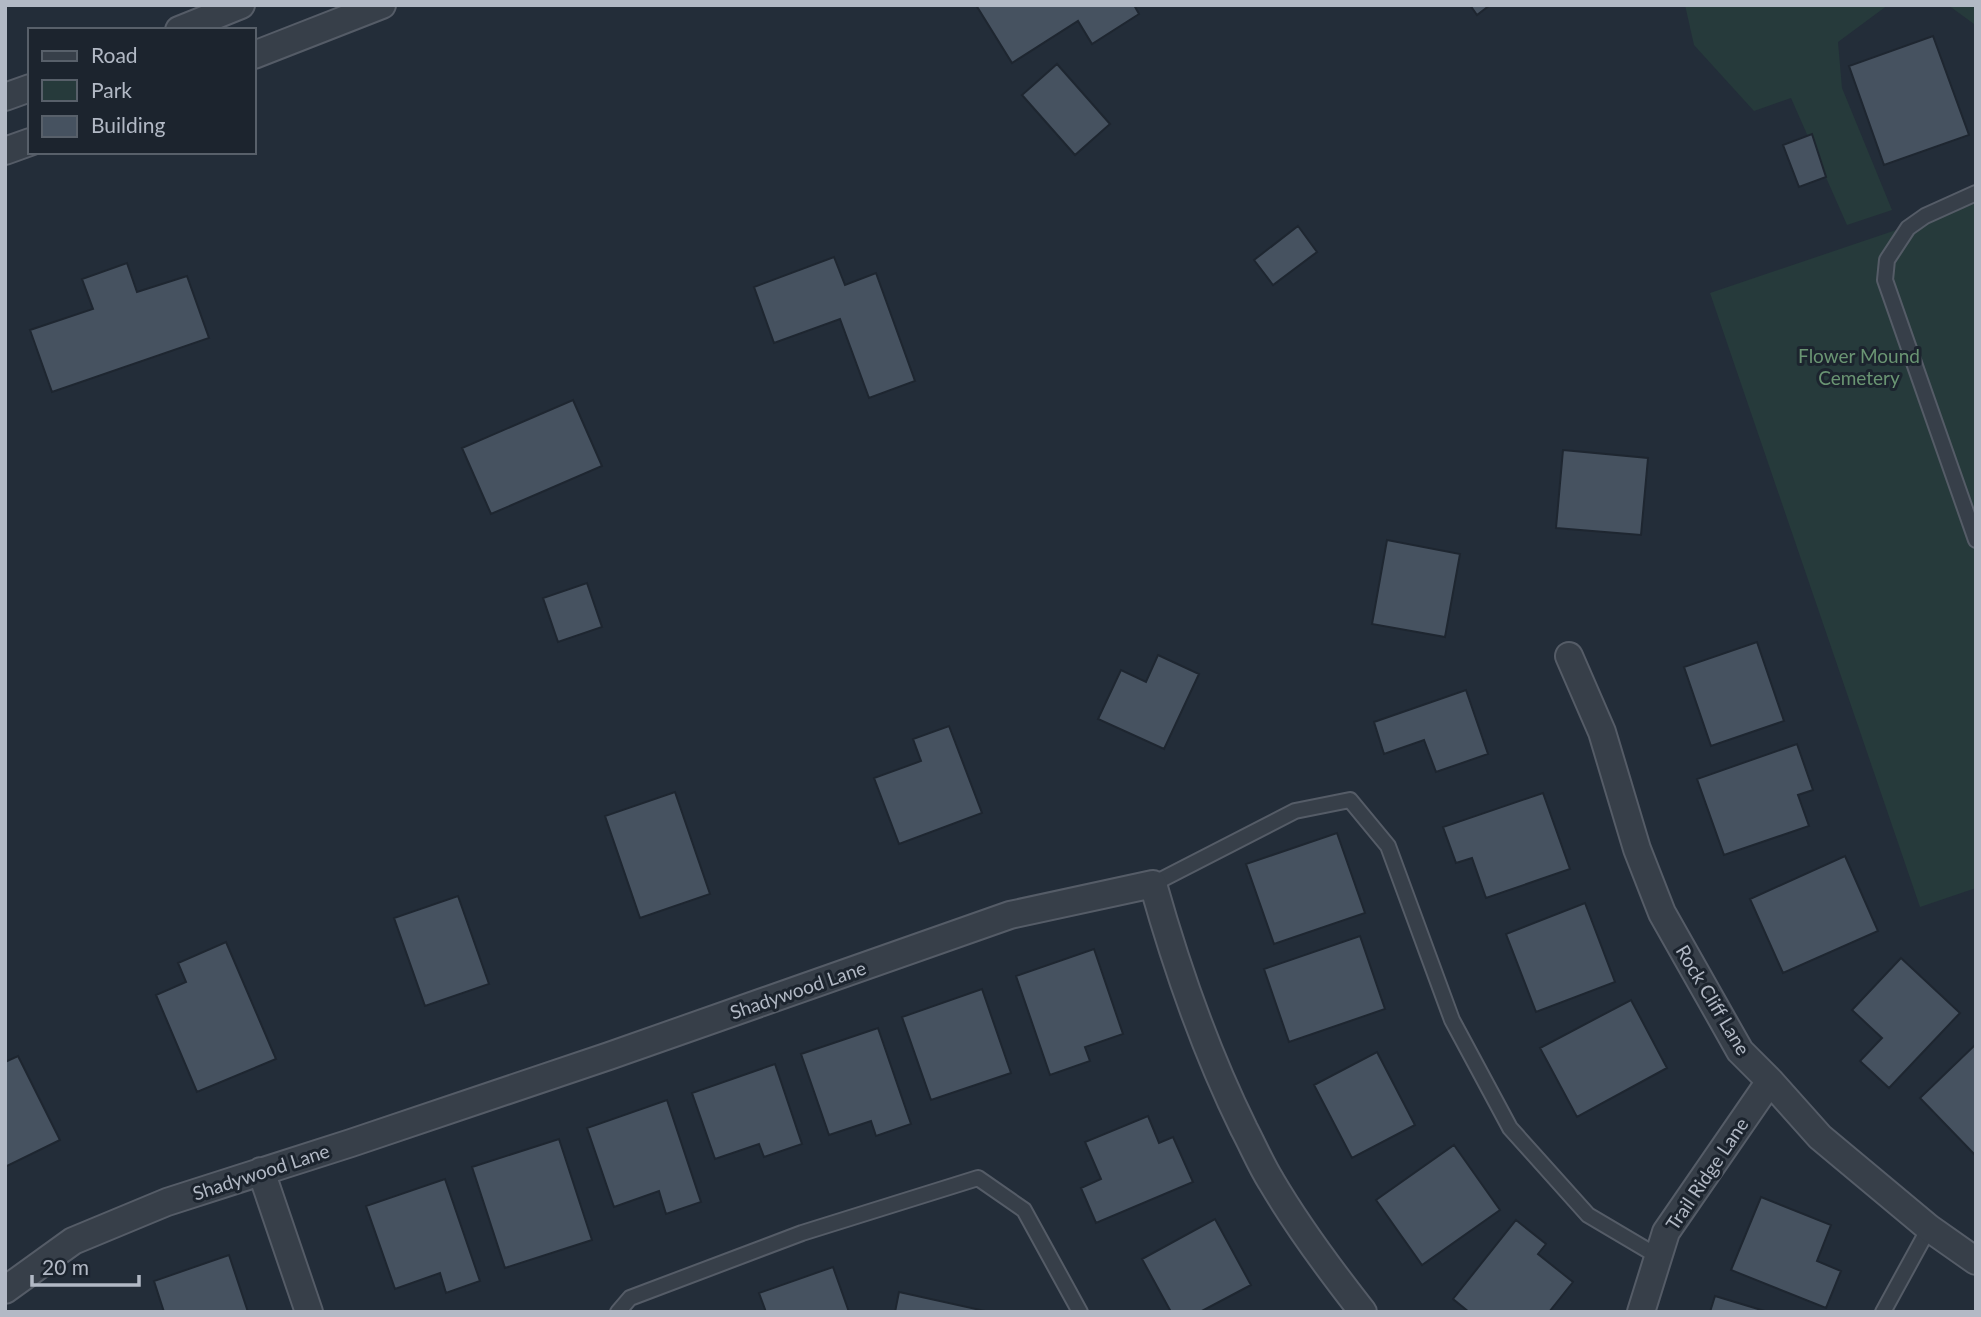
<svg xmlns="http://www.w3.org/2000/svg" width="1981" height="1317" font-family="Lato,sans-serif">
	<rect width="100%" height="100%" fill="#232d39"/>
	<path fill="#263a3b" d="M 1685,5 L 1888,5 L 1838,42 L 1842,88 L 1892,210 L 1847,225 L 1791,98 L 1754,111 L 1694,45 Z
		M 1948,5 L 1976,5 L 1976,23 L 1974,24 Z
		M 1976,203 L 1976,888 L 1920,907 L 1710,293 Z"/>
	<path fill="#465260" stroke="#1e2630" stroke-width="2" d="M 976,5 L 1134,5 L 1139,14 L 1092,44 L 1078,21 L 1012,63 Z
		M 1470,5 L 1490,5 L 1477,15 Z
		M 1933,36 L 1969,135 L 1884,165 L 1849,66 Z
		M 1057,64 L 1110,124 L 1075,155 L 1022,95 Z
		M 1812,134 L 1826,177 L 1799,187 L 1783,145 Z
		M 1298,226 L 1317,252 L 1273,285 L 1254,260 Z
		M 834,257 L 845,285 L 876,273 L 915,381 L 869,398 L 840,319 L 774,343 L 754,287 Z
		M 127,263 L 137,292 L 187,276 L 209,338 L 52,392 L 30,330 L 93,309 L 82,279 Z
		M 573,400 L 602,466 L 491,514 L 462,448 Z
		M 1563,450 L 1648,458 L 1641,535 L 1556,528 Z
		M 1387,540 L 1460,554 L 1445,637 L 1372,624 Z
		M 587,583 L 602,627 L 558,642 L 543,598 Z
		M 1757,642 L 1784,721 L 1711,746 L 1684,667 Z
		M 1158,655 L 1199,674 L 1164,749 L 1098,719 L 1121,670 L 1146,682 Z
		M 1466,690 L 1488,754 L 1436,772 L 1424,740 L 1384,754 L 1374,722 Z
		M 949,726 L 982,813 L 899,844 L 874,778 L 921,761 L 913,739 Z
		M 1797,744 L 1813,790 L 1798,795 L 1809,826 L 1724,855 L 1697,779 Z
		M 675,792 L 710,894 L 640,918 L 605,816 Z
		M 1543,793 L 1570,869 L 1486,898 L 1472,858 L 1456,863 L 1443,827 Z
		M 1337,833 L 1365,913 L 1274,944 L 1246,864 Z
		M 1845,856 L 1878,931 L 1783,973 L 1750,899 Z
		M 458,896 L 489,984 L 425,1006 L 394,918 Z
		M 1585,903 L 1615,982 L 1536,1012 L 1506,934 Z
		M 1360,936 L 1385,1009 L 1289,1042 L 1264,969 Z
		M 226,942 L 276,1059 L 197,1092 L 156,995 L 186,982 L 178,963 Z
		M 1094,949 L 1123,1034 L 1085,1047 L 1090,1061 L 1050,1075 L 1016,976 Z
		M 1901,958 L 1960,1013 L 1889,1088 L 1860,1061 L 1882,1038 L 1852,1010 Z
		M 982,989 L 1011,1073 L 931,1100 L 902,1017 Z
		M 1631,1000 L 1667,1068 L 1577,1117 L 1540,1048 Z
		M 878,1028 L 911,1124 L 876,1136 L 871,1121 L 829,1135 L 801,1054 Z
		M 1976,1044 L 1976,1156 L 1920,1098 Z
		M 1377,1052 L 1415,1125 L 1352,1158 L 1314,1085 Z
		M 18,1056 L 60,1140 L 5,1167 L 5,1062 Z
		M 775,1064 L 802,1144 L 764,1157 L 759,1144 L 715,1159 L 692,1093 Z
		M 667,1100 L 701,1202 L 666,1214 L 659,1191 L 614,1207 L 587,1128 Z
		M 1148,1116 L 1159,1143 L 1173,1137 L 1193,1182 L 1096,1223 L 1081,1188 L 1101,1179 L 1085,1142 Z
		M 559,1139 L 592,1240 L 505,1268 L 472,1167 Z
		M 1454,1145 L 1500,1210 L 1422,1265 L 1376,1200 Z
		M 445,1179 L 480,1281 L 446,1293 L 440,1273 L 395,1289 L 366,1206 Z
		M 1761,1197 L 1831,1225 L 1817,1261 L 1841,1271 L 1826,1308 L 1731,1270 Z
		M 1215,1219 L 1251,1285 L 1200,1312 L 1171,1312 L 1142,1259 Z
		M 1516,1220 L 1546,1244 L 1538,1254 L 1573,1282 L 1549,1312 L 1469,1312 L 1453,1299 Z
		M 229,1255 L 248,1312 L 164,1312 L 154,1281 Z
		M 833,1267 L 849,1312 L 766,1312 L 759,1293 Z
		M 899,1292 L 985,1311 L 985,1312 L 895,1312 Z
		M 1715,1296 L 1768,1312 L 1710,1312 Z"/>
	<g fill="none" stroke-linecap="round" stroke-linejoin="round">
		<g stroke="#555c67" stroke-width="18">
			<path id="service" d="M 1976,193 L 1925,216 L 1908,228 L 1887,260 L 1885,280 L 1976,540
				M 1153,884 L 1295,811 L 1350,800 L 1388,846 L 1452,1020 L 1510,1128 L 1588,1215 L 1659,1257
				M 618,1312 L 630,1298 L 802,1233 L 978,1178 L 1024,1210 L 1080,1312
				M 1883,1312 L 1929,1228"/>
		</g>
		<g stroke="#555c67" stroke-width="30">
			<path id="minor" d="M 179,30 L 241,5
				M 254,55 L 382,5
				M 5,97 L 30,88
				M 5,151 L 30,142
				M 1569,656 L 1602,732 L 1637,849 L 1662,913 L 1740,1051 L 1770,1081 L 1820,1137 L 1929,1228 L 1976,1261
				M 261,1171 L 309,1312
				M 5,1290 L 73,1241 L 167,1202 L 351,1143 L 609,1056 L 1010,915 L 1153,884 C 1177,969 1205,1050 1244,1129 C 1253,1146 1261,1165 1271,1181 C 1298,1227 1330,1270 1363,1312
				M 1641,1312 L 1666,1232 L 1770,1081"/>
		</g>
		<use href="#service" stroke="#373f49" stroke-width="14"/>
		<use href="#minor" stroke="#373f49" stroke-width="26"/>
	</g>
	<g text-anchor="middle" stroke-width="6" stroke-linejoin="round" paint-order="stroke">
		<g font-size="19" fill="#6a9573" stroke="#1c242e">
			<text x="1859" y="363">Flower Mound<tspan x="1859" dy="22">Cemetery</tspan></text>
		</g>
		<g font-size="19" fill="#b2b9c5" stroke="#1c242e">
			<text transform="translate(798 990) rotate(-19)" y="7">Shadywood Lane</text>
			<text transform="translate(1713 1000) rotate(59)" y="7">Rock Cliff Lane</text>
			<text transform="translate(261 1172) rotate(-18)" y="7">Shadywood Lane</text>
			<text transform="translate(1707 1174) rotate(-56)" y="7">Trail Ridge Lane</text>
		</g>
	</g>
	<rect width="1981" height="1317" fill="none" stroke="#b2b9c5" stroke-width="14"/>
	<rect x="28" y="28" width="228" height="126" fill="#1c242e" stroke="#58606a" stroke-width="2"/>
	<rect x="42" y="51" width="35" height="10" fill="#373f49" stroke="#58606a" stroke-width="2"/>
	<text x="91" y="63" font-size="21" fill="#b2b9c5">Road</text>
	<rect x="42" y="80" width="35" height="21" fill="#263a3b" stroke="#58606a" stroke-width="2"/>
	<text x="91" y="98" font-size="21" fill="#b2b9c5">Park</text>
	<rect x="42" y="116" width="35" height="21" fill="#465260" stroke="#58606a" stroke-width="2"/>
	<text x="91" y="133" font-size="21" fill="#b2b9c5">Building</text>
	<path d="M32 1275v10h107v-10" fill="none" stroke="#b2b9c5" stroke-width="3.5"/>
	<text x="42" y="1275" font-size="21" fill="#b2b9c5" stroke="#1c242e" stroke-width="5" paint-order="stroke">20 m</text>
</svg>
